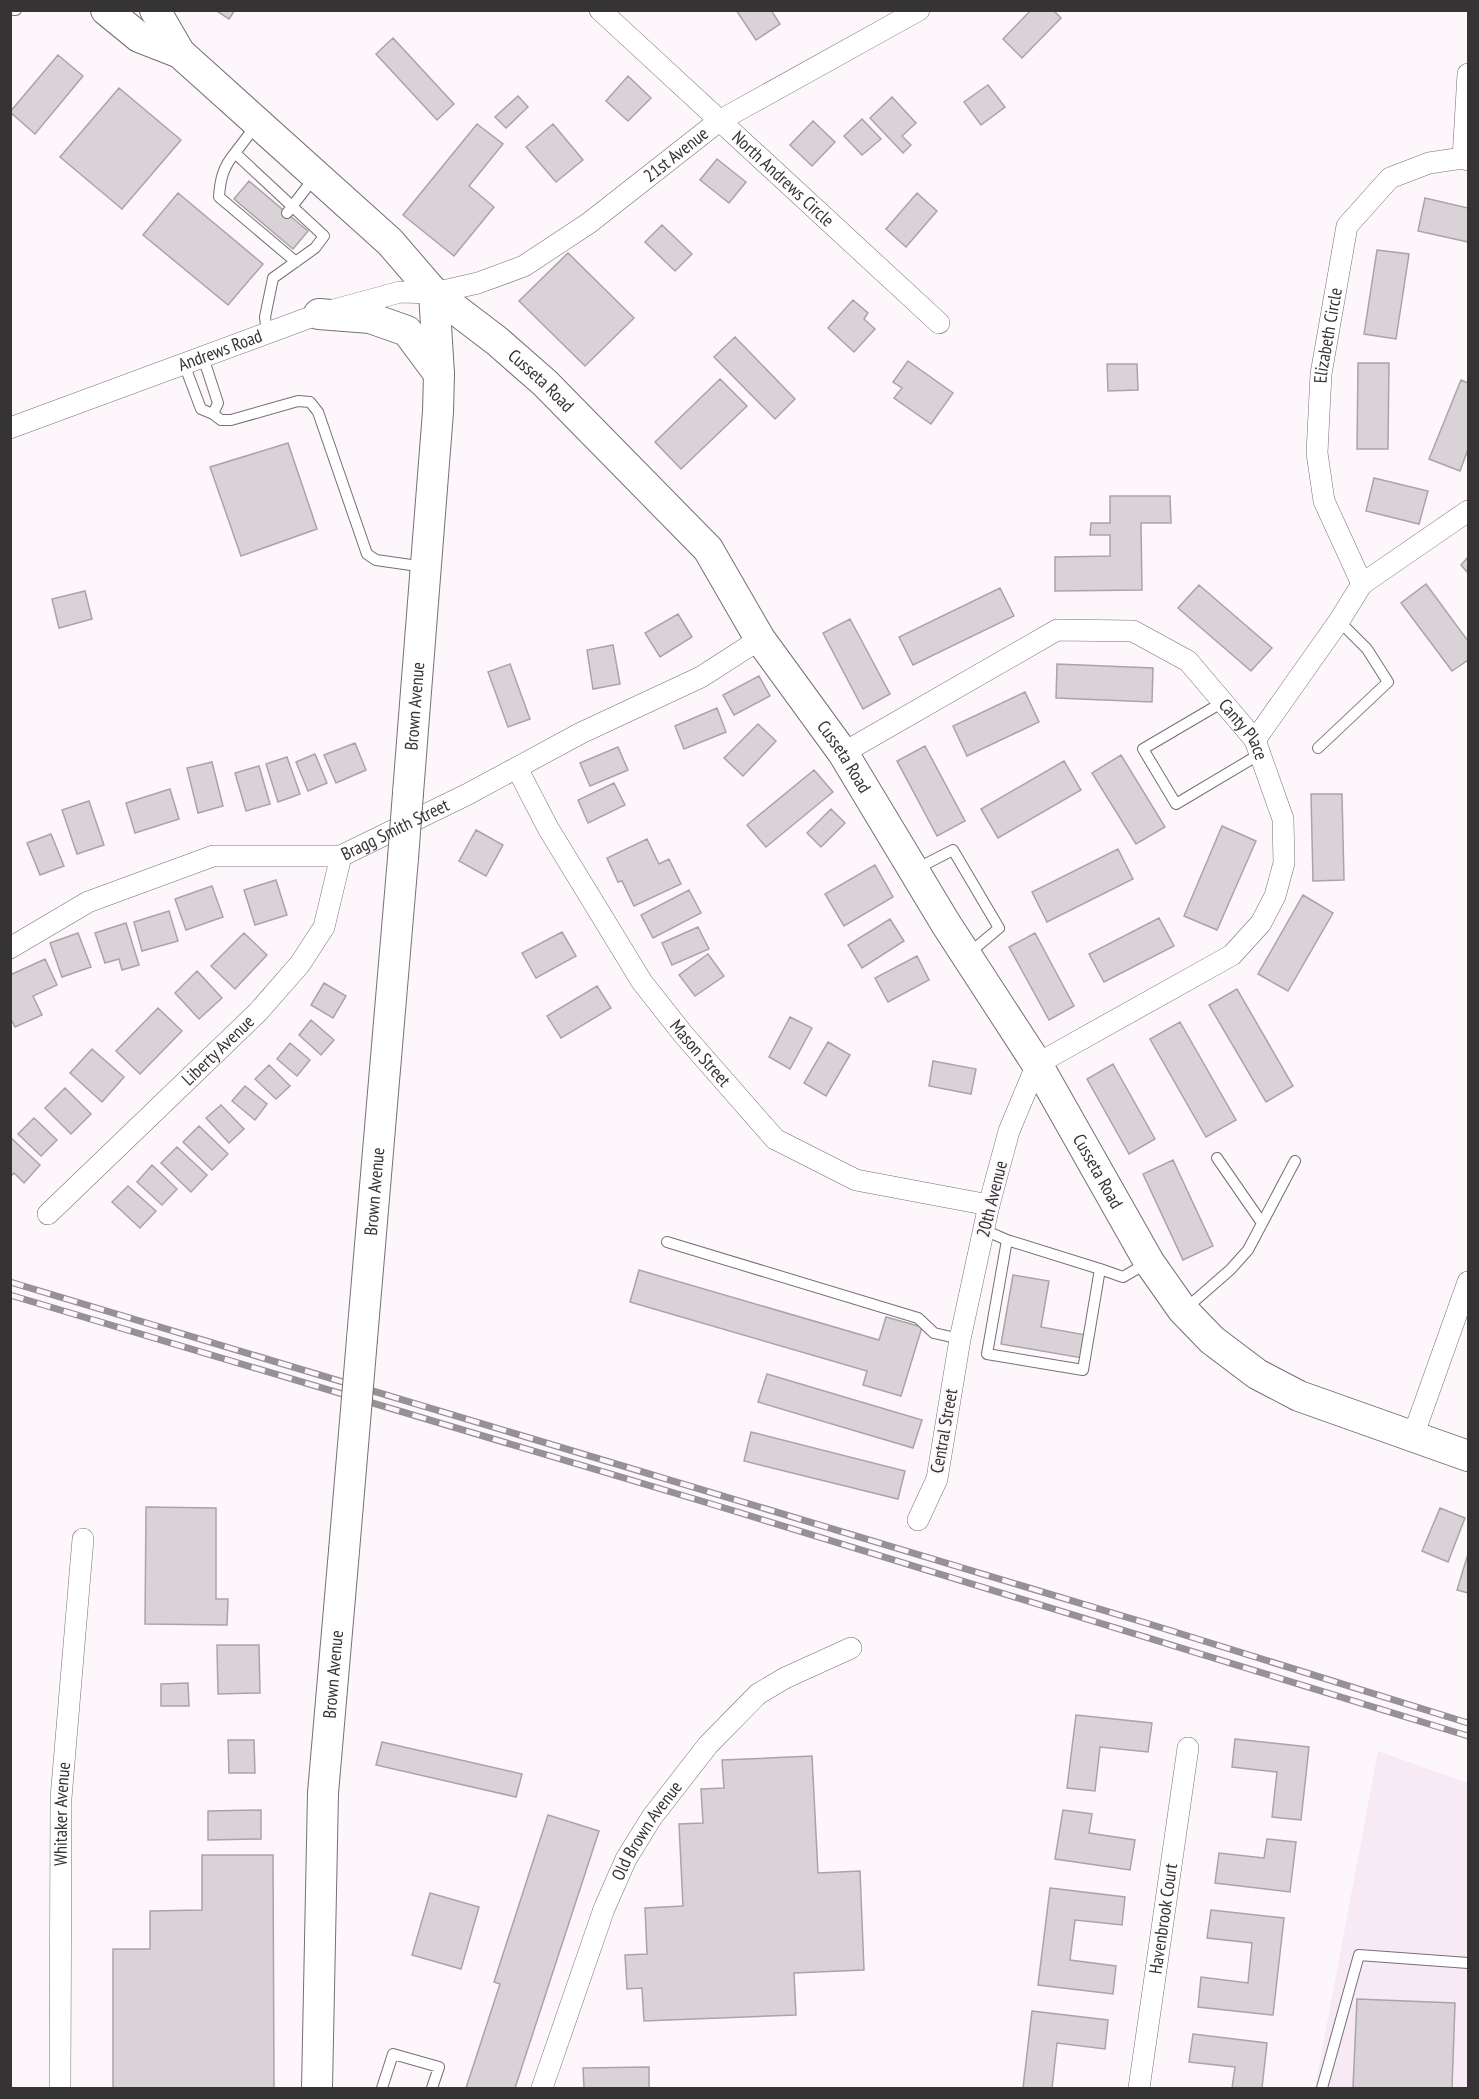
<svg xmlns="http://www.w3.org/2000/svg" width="1479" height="2099" font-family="'PT Sans Narrow',sans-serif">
	<rect width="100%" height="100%" fill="#fdf7fc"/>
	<path fill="#f7eaf5" d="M 1378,1751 L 1468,1783 L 1468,2088 L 1315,2088 Z"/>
	<path fill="#d9d3d8" stroke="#aaa4a9" stroke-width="1.5" d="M 215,10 L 235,10 L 229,19 Z
		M 736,10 L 771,10 L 780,24 L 756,40 Z
		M 1031,10 L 1053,10 L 1061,18 L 1022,58 L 1003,39 Z
		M 393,38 L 454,104 L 437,120 L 376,54 Z
		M 58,55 L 83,76 L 35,134 L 10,112 Z
		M 628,76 L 651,98 L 628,121 L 606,101 Z
		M 988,85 L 1005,107 L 981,125 L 964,102 Z
		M 119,88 L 181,140 L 122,209 L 60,157 Z
		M 518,96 L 528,107 L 506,128 L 495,117 Z
		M 892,97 L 916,123 L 902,136 L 911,145 L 903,153 L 870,118 Z
		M 862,119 L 881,139 L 862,155 L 844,136 Z
		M 813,121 L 835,142 L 812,166 L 790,145 Z
		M 477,124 L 503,144 L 469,186 L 494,207 L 454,256 L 403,215 Z
		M 553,124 L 583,160 L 556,182 L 526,147 Z
		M 717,159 L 746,182 L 729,203 L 700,180 Z
		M 249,181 L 308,231 L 293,249 L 234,199 Z
		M 178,193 L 263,264 L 228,305 L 143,235 Z
		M 917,193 L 937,211 L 906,247 L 886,229 Z
		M 1425,198 L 1468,208 L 1468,242 L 1418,231 Z
		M 662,225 L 692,254 L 675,271 L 645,242 Z
		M 1377,250 L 1409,254 L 1396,339 L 1364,334 Z
		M 568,253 L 634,318 L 585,366 L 519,301 Z
		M 853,300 L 868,313 L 864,319 L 875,329 L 854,352 L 828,328 Z
		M 735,337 L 795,399 L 775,419 L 714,357 Z
		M 908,361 L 953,393 L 931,424 L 894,398 L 902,388 L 893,382 Z
		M 1358,363 L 1389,363 L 1388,449 L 1357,449 Z
		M 1107,364 L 1137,364 L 1138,390 L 1108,391 Z
		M 720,379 L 747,406 L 681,469 L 655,442 Z
		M 1461,380 L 1468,383 L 1468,449 L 1460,471 L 1429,459 Z
		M 288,443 L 317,529 L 241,556 L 210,467 Z
		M 1374,478 L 1428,491 L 1419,524 L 1366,511 Z
		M 1110,496 L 1170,496 L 1171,523 L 1141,523 L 1142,590 L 1055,591 L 1055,557 L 1110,556 L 1110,535 L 1090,535 L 1091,523 L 1110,523 Z
		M 1468,557 L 1468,573 L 1461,565 Z
		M 1426,584 L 1468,641 L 1468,660 L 1452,671 L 1401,603 Z
		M 1199,585 L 1272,648 L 1251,671 L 1178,608 Z
		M 1000,588 L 1014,616 L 913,665 L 899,637 Z
		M 85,591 L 92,619 L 59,628 L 52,599 Z
		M 678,614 L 692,637 L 660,657 L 645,633 Z
		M 850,619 L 890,694 L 863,709 L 823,633 Z
		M 613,645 L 620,684 L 593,689 L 587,650 Z
		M 510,664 L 530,719 L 508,727 L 488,672 Z
		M 1057,664 L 1153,668 L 1152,702 L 1056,698 Z
		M 759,676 L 770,696 L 734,715 L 723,695 Z
		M 1025,692 L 1039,722 L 967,756 L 953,726 Z
		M 717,708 L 726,732 L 684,749 L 675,726 Z
		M 758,724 L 776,741 L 743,776 L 724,758 Z
		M 355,743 L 366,770 L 336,783 L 324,755 Z
		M 925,746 L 965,821 L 937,836 L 897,761 Z
		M 618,747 L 628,770 L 590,786 L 580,763 Z
		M 315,754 L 327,783 L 308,791 L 296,762 Z
		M 1121,755 L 1165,827 L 1136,844 L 1092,773 Z
		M 287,757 L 300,794 L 278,802 L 266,764 Z
		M 1064,761 L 1081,790 L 998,838 L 981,809 Z
		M 212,762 L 223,806 L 198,813 L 187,768 Z
		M 259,766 L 270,804 L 246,811 L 235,773 Z
		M 814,770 L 833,792 L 766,847 L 747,825 Z
		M 614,783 L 625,805 L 588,823 L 578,800 Z
		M 170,789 L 179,819 L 135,833 L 126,803 Z
		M 1311,794 L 1342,794 L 1344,880 L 1313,881 Z
		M 89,801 L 104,845 L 77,854 L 62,810 Z
		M 831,809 L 845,823 L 821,847 L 807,833 Z
		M 1222,826 L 1256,841 L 1217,930 L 1184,916 Z
		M 476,830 L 503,845 L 486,876 L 459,861 Z
		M 51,834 L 64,866 L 40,875 L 27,843 Z
		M 647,839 L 659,864 L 669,859 L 681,884 L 634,906 L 622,881 L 618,882 L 607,858 Z
		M 1118,849 L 1133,879 L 1047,922 L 1032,892 Z
		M 875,865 L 893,897 L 844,926 L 825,894 Z
		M 276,880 L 287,915 L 255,925 L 244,890 Z
		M 212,886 L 223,917 L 186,930 L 175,899 Z
		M 689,890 L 701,913 L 653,938 L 641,915 Z
		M 1303,895 L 1333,913 L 1288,991 L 1258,974 Z
		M 169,911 L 178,941 L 142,951 L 134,922 Z
		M 1159,918 L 1174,946 L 1104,982 L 1089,954 Z
		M 890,919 L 904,941 L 862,968 L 848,945 Z
		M 126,923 L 139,965 L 122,970 L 119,959 L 105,963 L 95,933 Z
		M 698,927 L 709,949 L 672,965 L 662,943 Z
		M 562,932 L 576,956 L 536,978 L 522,953 Z
		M 78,933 L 91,967 L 62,977 L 50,943 Z
		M 244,933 L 267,955 L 235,989 L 211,966 Z
		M 1035,933 L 1074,1006 L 1049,1020 L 1009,947 Z
		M 708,954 L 724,976 L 695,996 L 679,975 Z
		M 917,956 L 929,980 L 888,1002 L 875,978 Z
		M 45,959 L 57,985 L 33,996 L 42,1015 L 15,1027 L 10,1017 L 10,975 Z
		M 197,971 L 222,998 L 199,1019 L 175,993 Z
		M 324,983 L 346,996 L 333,1018 L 311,1005 Z
		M 597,986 L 611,1008 L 561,1038 L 547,1016 Z
		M 1237,989 L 1293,1086 L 1266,1102 L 1209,1005 Z
		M 158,1008 L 182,1031 L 140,1074 L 116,1051 Z
		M 790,1017 L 812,1028 L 790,1069 L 769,1057 Z
		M 311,1020 L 334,1040 L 321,1055 L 299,1035 Z
		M 1180,1022 L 1236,1120 L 1206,1137 L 1150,1039 Z
		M 828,1042 L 850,1055 L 826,1096 L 804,1083 Z
		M 290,1043 L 310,1060 L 297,1076 L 277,1059 Z
		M 92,1049 L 124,1077 L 102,1102 L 70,1073 Z
		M 933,1061 L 976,1069 L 971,1094 L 929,1086 Z
		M 1113,1064 L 1155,1139 L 1129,1154 L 1087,1079 Z
		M 269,1065 L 290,1086 L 276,1099 L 255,1079 Z
		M 245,1086 L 267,1104 L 255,1120 L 232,1101 Z
		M 65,1088 L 91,1114 L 71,1134 L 45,1108 Z
		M 221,1105 L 244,1129 L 229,1143 L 206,1118 Z
		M 34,1118 L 57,1140 L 41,1156 L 18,1134 Z
		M 199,1126 L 228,1154 L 212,1170 L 183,1142 Z
		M 10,1137 L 40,1165 L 24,1183 L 14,1173 L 10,1177 Z
		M 177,1147 L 207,1175 L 191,1192 L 161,1163 Z
		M 1173,1160 L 1213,1246 L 1183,1260 L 1143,1174 Z
		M 152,1165 L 177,1189 L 162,1205 L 137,1182 Z
		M 128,1186 L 156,1211 L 140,1228 L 112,1202 Z
		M 639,1270 L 879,1340 L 886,1317 L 922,1327 L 901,1396 L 863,1385 L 867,1371 L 630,1302 Z
		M 1013,1275 L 1049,1281 L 1041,1327 L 1086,1335 L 1082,1358 L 1001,1344 Z
		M 767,1374 L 922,1420 L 913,1448 L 758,1402 Z
		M 751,1432 L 905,1471 L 898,1499 L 744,1461 Z
		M 146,1507 L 216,1508 L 216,1599 L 228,1599 L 227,1625 L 145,1624 Z
		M 1440,1508 L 1465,1518 L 1448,1562 L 1422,1551 Z
		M 1468,1554 L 1468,1593 L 1457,1590 Z
		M 217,1645 L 259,1645 L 260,1693 L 218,1694 Z
		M 188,1683 L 189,1706 L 161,1706 L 161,1684 Z
		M 1076,1715 L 1152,1723 L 1148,1752 L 1100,1747 L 1095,1791 L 1067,1788 Z
		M 1235,1739 L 1309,1747 L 1301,1820 L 1272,1817 L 1277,1772 L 1232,1767 Z
		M 228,1740 L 254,1740 L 255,1773 L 229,1773 Z
		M 382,1742 L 522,1774 L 516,1797 L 376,1765 Z
		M 812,1756 L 818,1873 L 860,1871 L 864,1970 L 794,1973 L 796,2015 L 644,2021 L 642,1988 L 627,1989 L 625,1955 L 647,1954 L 645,1908 L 683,1906 L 679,1824 L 703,1823 L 701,1789 L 724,1788 L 722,1760 Z
		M 261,1810 L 261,1839 L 208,1840 L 208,1811 Z
		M 1063,1810 L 1092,1814 L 1089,1833 L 1135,1840 L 1130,1870 L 1055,1859 Z
		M 548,1815 L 599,1831 L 515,2088 L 466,2088 L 500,1984 L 494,1982 Z
		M 1267,1839 L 1296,1842 L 1290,1892 L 1215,1883 L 1219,1853 L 1264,1858 Z
		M 202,1855 L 273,1855 L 274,2088 L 113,2088 L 113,1949 L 150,1949 L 150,1911 L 202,1910 Z
		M 1050,1888 L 1125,1897 L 1122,1925 L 1075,1920 L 1070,1960 L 1116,1966 L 1113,1994 L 1038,1985 Z
		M 430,1893 L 479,1907 L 461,1969 L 412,1955 Z
		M 1211,1910 L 1284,1918 L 1273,2015 L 1198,2007 L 1201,1977 L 1248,1983 L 1252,1943 L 1207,1938 Z
		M 1357,1999 L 1455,2003 L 1452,2088 L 1353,2088 Z
		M 1032,2011 L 1108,2020 L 1105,2049 L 1057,2043 L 1052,2088 L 1023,2088 Z
		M 1193,2034 L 1267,2043 L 1262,2088 L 1232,2088 L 1235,2067 L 1189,2062 Z
		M 649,2067 L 649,2088 L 584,2088 L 583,2068 Z"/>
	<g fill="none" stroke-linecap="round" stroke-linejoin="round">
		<g stroke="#757075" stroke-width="12">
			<path id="lane" d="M 14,10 L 16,10
				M 257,124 L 235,153 L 324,236 L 315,248 L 273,278 L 265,317 L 267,334
				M 235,153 C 223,167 220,180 219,197 L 296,262
				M 287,213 L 314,178
				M 203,357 L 218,403 L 213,414
				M 184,364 L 201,409 L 213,414 L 221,420 L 231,420 L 298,401 L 310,402 L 318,412 L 367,554 L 376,560 L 425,567
				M 1223,702 L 1143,749 L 1176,804 L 1260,754
				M 1318,748 L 1388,682 L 1367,649 L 1339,621
				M 914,870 L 953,850 L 999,928 L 967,955
				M 1217,1158 L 1262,1223
				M 984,1230 L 1007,1240 L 987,1354 L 1083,1370 L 1100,1269 L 1123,1277 L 1147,1263
				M 1007,1240 L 1100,1269
				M 667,1242 L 918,1318 L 934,1333 L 960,1339
				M 1184,1310 L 1230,1270 L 1248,1250 L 1295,1161
				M 382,2088 L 393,2054 L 439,2067 L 432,2088
				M 1322,2088 L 1359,1955 L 1468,1963"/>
		</g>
		<g stroke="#757075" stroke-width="22">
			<g id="street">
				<path id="s1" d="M 600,10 L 939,323"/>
				<path d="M 1463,158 L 1468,74"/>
				<path id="s2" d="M 10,428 L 319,314 L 400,292 L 434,293 L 478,283 L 524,266 L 589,223 L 719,121 L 919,10"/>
				<path id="s3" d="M 1362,584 L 1324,501 L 1317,453 L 1321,374 L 1347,226 L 1390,178 L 1429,163 L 1463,158 L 1468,160"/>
				<path d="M 1255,740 L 1339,621 L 1362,584 L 1468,511"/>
				<path id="s4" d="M 843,753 L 1057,630 L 1133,631 L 1188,661 L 1255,740 L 1283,819 L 1284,863 L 1275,896 L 1261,923 L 1232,955 L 1037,1064 L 1009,1131 L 989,1205 L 960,1339 L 937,1479 L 918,1520"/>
				<path id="s5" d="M 517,768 L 548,828 L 642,982 L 683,1034 L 775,1139 L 856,1180 L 989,1205"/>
				<path id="s6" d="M 10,948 L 88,902 L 213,856 L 341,856 L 468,794 L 581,733 L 701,677 L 760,639"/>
				<path id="s7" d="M 48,1214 L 258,1012 L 300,964 L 324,927 L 341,856"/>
				<path d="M 1413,1436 L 1468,1282"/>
				<path id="s8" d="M 60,2088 L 61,1798 L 83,1539"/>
				<path id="s9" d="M 542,2088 L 604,1909 L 626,1859 L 652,1817 L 708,1745 L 758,1694 L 785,1678 L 851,1648"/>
				<path id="s10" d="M 1139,2088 L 1188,1748"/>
			</g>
		</g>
		<g stroke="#757075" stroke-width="32">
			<g id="secondary">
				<path d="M 106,10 L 139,37 L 180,53"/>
				<path id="s11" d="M 155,10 L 180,53 L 390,242 L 434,293 L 497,341 L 545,383 L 708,549 L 760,639 L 843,753 L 946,924 L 1037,1064 L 1149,1262 L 1182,1309 L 1212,1340 L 1257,1374 L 1299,1396 L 1468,1456"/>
				<path d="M 319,314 L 370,318 L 407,331 L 439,374"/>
				<path id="s12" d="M 408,793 L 438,412 L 439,374 L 434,293"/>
				<path id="s13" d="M 362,1339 L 403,858"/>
				<path id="s14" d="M 317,2088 L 323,1793 L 344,1551"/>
			</g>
		</g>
		<use href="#lane" stroke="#fff" stroke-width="10"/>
		<use href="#street" stroke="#fff" stroke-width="21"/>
		<use href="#secondary" stroke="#fff" stroke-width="30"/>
		<g stroke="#959194" stroke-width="7">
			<path id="rail" d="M 10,1282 L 1146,1623 L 1468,1723
				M 10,1295 L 708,1503 L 1468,1736"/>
		</g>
		<use href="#rail" stroke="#fdf7fc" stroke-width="4.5" stroke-dasharray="14" stroke-linecap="butt"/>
		<g stroke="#757075" stroke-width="32" stroke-linecap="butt">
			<path id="secondary-bridge" d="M 403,858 L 408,793
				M 344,1551 L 362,1339"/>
		</g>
		<use href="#secondary-bridge" stroke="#fff" stroke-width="30"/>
	</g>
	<g text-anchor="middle" stroke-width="4.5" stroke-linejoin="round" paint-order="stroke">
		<g font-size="18" fill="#363335" stroke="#fdf7fc">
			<text dy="6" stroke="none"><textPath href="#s2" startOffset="730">21st Avenue</textPath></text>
			<text dy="6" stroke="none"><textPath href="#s1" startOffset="249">North Andrews Circle</textPath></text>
			<text dy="6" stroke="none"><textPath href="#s3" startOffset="258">Elizabeth Circle</textPath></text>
			<text dy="6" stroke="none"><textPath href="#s2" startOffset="224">Andrews Road</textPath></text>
			<text dy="6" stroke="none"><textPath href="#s11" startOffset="538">Cusseta Road</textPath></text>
			<text dy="6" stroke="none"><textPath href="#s12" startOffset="87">Brown Avenue</textPath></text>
			<text dy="6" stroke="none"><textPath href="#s4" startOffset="474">Canty Place</textPath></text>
			<text dy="6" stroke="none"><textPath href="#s11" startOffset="1024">Cusseta Road</textPath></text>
			<text dy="6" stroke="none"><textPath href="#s6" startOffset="412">Bragg Smith Street</textPath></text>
			<text dy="6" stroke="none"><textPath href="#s7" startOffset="236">Liberty Avenue</textPath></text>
			<text dy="6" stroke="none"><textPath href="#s5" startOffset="340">Mason Street</textPath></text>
			<text dy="6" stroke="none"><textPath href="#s11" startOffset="1510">Cusseta Road</textPath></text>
			<text dy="6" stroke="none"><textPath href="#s13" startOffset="148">Brown Avenue</textPath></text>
			<text transform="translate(992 1199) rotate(-76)" y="6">20th Avenue</text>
			<text transform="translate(944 1431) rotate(-80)" y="6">Central Street</text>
			<text dy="6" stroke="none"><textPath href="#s14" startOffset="414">Brown Avenue</textPath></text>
			<text dy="6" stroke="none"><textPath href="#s8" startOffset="274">Whitaker Avenue</textPath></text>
			<text dy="6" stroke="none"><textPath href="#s9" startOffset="279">Old Brown Avenue</textPath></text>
			<text dy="6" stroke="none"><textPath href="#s10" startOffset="171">Havenbrook Court</textPath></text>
		</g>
	</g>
	<rect width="1479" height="2099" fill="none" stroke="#363335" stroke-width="24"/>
</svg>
